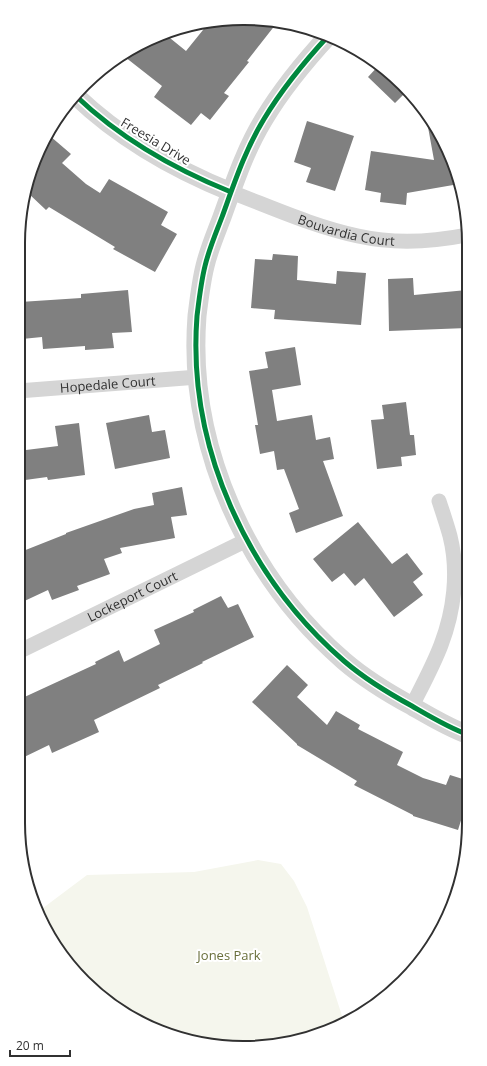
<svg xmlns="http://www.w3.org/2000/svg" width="487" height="1066" font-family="'Open Sans',sans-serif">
	<rect width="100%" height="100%" fill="#fff"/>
	<path fill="#f5f6ed" d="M 258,860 L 281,864 L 294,881 L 307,907 L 344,1022 L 287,1044 L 200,1044 L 131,1018 L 74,971 L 39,911 L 87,875 L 194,872 Z"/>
	<path fill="#808080" d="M 243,18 L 276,24 L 247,61 L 249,62 L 224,93 L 229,96 L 210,120 L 201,113 L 191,125 L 154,97 L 162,86 L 125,57 L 157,35 L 165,34 L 186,51 L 207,25 Z
		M 380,64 L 407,91 L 395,103 L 368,77 Z
		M 426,116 L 428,116 L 452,157 L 459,184 L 407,193 L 406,205 L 380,202 L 381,193 L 365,190 L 371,151 L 434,160 Z
		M 307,121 L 354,136 L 335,191 L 306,182 L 311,168 L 294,162 Z
		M 50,136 L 71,154 L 62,163 L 86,184 L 100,193 L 109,179 L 168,212 L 161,225 L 177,234 L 155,272 L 113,249 L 115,247 L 49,207 L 46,210 L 28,193 L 35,157 Z
		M 273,254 L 298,256 L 297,280 L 336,284 L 337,271 L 366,273 L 361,325 L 274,319 L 275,310 L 251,308 L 255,259 L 272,260 Z
		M 413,278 L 414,295 L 467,290 L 467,328 L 389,331 L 388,279 Z
		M 128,290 L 132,332 L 112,333 L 114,348 L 85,350 L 85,346 L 43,349 L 42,337 L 22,339 L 20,302 L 81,298 L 81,294 Z
		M 295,347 L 301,385 L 272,390 L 277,421 L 312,415 L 316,440 L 330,437 L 334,459 L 323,461 L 343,516 L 296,533 L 289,513 L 299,509 L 284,469 L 277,470 L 274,451 L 260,454 L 255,425 L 258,425 L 249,371 L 268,368 L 265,352 Z
		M 406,402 L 410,435 L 414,435 L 416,455 L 401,457 L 402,466 L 377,469 L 371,420 L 384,419 L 382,405 Z
		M 149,415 L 152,432 L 165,430 L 170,458 L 115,469 L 106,423 Z
		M 79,423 L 85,475 L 48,480 L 47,477 L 18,481 L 18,451 L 58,446 L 55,426 Z
		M 182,487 L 187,515 L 171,517 L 175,538 L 120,548 L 122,553 L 104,559 L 110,574 L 77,586 L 79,590 L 52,600 L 48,590 L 18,604 L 18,553 L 66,534 L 66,533 L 134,509 L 154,505 L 152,493 Z
		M 358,522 L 392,564 L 407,553 L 423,574 L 413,582 L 423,595 L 394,617 L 364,578 L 355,586 L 344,573 L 332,582 L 313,559 Z
		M 221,596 L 228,608 L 238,604 L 254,637 L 202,662 L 203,663 L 158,685 L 160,688 L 94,720 L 99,732 L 52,753 L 49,745 L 18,760 L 18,700 L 96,664 L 95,662 L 119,650 L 124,662 L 160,644 L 154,630 L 194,612 L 193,610 Z
		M 287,665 L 308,685 L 297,697 L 327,725 L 336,711 L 360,725 L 358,729 L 403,752 L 397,765 L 423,778 L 446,785 L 450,775 L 469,781 L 469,795 L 458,830 L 413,816 L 413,815 L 354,785 L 357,781 L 297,745 L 297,744 L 252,702 Z"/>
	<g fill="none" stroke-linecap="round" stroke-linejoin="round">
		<g stroke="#d5d5d5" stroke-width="15">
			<path id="s1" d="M 231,192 C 273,208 315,227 358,236 C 394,244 431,242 467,235"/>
			<path id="s2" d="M 18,391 L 198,377"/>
			<path id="s3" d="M 18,652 L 247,540"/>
			<path d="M 412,706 C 422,686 433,666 441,645 C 454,611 459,572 450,536 C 447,525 443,513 439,501"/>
		</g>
		<path stroke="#d5d5d5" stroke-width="19" d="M 329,35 C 305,61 282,89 264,119 C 245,150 234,184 222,217 C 216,233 209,249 205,266 C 201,282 199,300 197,316 C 187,446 247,577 344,661 C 365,679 388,693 412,706 C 431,717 449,728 469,735
			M 76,96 C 121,139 174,169 231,192"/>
		<g stroke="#fff" stroke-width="8">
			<path id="cycleway" d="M 329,35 C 305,61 282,89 264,119 C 245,150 234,184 222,217 C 216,233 209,249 205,266 C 201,282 199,300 197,316 C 187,446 247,577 344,661 C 365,679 388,693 412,706 C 431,717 449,728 469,735
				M 76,96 C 121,139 174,169 231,192"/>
		</g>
		<use href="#cycleway" stroke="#00873e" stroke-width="5"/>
	</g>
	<g text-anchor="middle" stroke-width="4" stroke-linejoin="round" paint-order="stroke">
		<g font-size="13" fill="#313131" stroke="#fff">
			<text transform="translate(156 141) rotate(31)" y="5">Freesia Drive</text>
			<text dy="5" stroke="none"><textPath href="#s1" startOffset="122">Bouvardia Court</textPath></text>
			<text dy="5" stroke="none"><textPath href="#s2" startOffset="90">Hopedale Court</textPath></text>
			<text dy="5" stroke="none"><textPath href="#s3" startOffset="127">Lockeport Court</textPath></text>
		</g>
		<g font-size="13" fill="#696f3b" stroke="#fff">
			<text x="229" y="960">Jones Park</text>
		</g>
	</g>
	<path d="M0 0H487V1066H0ZM243 25H244A218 218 0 0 1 462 243V823A218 218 0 0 1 244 1041H243A218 218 0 0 1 25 823V243A218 218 0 0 1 243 25Z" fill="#fff" fill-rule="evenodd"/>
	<path fill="none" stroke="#313131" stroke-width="2" d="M243 25H244A218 218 0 0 1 462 243V823A218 218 0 0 1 244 1041H243A218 218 0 0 1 25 823V243A218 218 0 0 1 243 25Z"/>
	<path d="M10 1050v6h60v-6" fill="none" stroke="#313131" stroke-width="2"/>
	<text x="16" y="1050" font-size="12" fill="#313131" stroke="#ffffff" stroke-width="3" paint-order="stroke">20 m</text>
</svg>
